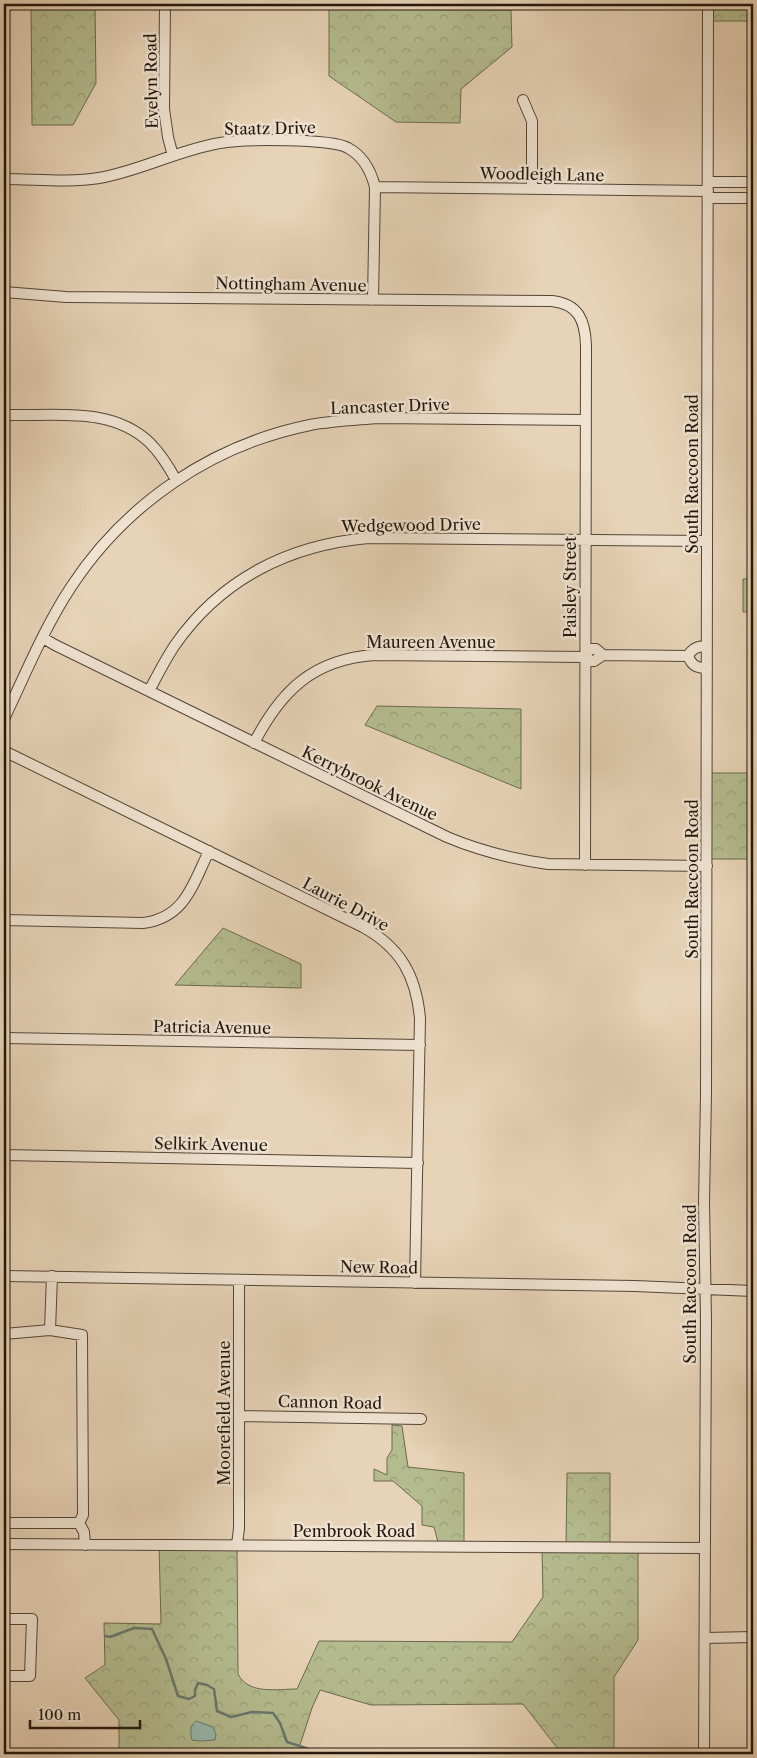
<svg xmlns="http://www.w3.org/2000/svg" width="757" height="1758" font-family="'Libre Caslon Text',serif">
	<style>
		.grass { fill: url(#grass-dots); stroke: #6b6a4e }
		.forest { fill: url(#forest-crowns); stroke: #6b6a4e }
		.water { fill: #97b8af; stroke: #68786e }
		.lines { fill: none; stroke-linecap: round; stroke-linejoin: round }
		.stream { stroke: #68786e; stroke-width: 2.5 }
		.minor-casing { stroke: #534638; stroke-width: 12 }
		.minor { stroke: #efe2d0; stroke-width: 10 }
		.labels { text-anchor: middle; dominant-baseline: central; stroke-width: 5; stroke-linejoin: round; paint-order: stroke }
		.street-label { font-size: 16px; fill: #22170d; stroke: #efe2d0 }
	</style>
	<defs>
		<pattern id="grass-dots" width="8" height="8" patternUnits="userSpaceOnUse" patternTransform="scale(1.25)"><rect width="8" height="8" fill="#b4bc8f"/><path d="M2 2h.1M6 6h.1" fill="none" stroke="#9aa17a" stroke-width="1.8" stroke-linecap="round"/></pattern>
		<pattern id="forest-crowns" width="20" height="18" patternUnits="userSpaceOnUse" patternTransform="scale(1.25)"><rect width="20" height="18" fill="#b4bc8f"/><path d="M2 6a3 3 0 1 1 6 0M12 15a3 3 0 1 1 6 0" fill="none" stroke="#9aa17a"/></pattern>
	</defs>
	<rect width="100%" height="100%" fill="#e7d3b7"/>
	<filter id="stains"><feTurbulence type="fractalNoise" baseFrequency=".004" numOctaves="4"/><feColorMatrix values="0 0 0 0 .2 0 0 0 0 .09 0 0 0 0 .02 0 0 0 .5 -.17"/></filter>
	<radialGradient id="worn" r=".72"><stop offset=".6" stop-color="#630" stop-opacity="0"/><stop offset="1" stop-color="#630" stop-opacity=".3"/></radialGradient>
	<path class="grass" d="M743 579H753V612H743Z"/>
	<path class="forest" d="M31 4H95L96 83 73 125H32Z
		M708 4H753V21H708Z
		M329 9 511 10 512 47 461 89 460 123 396 122 329 76Z
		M377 706 521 709V789L365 725Z
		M707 773H753V859H707Z
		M223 928 301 964V988L175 985Z
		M392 1425 402 1426 408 1467 464 1473V1543L438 1542 434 1527 422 1525V1506L393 1481H374V1469L387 1475V1458L392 1450Z
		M567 1473H610V1547H638V1640L614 1677V1754H562L523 1704 371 1705 320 1690 312 1708 297 1754H119V1720L85 1678 105 1665 104 1623 161 1624 159 1545H237L238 1674C249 1695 276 1689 297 1689L319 1641 512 1642 543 1597 542 1547H566Z"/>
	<path class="water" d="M196 1721 213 1727 216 1735 215 1740 201 1741 192 1740C190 1732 190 1726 196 1721Z"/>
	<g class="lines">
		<path class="stream" d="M106 1636 110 1637 134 1628 152 1629 166 1659 178 1696 189 1699 195 1696V1690L198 1683 207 1685 214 1689 217 1711 231 1717 252 1712 273 1713 280 1723 287 1742 309 1749 317 1754"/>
		<g class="minor-casing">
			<path id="minor" d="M165 4 164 109 168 137 173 156
				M523 100 532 121V189
				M4 179C35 179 68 183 99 178 140 171 178 150 220 143 241 139 331 138 348 148 363 156 371 171 375 187L373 300
				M708 182H753
				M375 187 708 191
				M708 198H753
				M4 292 66 297 552 301C579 304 585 321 586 345L585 865
				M4 417 11 415C58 416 113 407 150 443 160 453 169 467 176 480
				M43 638 55 645 447 837C480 851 513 859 548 864L707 866
				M688 656C692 666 697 668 707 668
				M585 657 588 660 594 661 603 655 688 656C692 648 698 646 707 646
				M585 657 590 649H596L603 655
				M149 691C157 676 165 660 175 645 221 579 289 545 368 538L707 541
				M4 719C25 675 44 628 71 587 126 503 212 445 310 425 332 421 355 420 378 418L586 420
				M254 743C281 691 313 659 375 655L585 657
				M4 751 363 927C401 948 416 976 420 1018L415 1283
				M4 920 143 923C185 918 193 884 209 851
				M4 1038 420 1045
				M4 1155 418 1163
				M4 1276 635 1286 753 1291
				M50 1330 52 1276
				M4 1334 50 1330 82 1335 83 1515 79 1523H4
				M239 1416 421 1419
				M79 1523 84 1532 85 1545
				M4 1544 705 1548
				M237 1545 239 1528V1280
				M4 1619H32L30 1676H4
				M705 1638 753 1637
				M704 1754 706 1320 704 1202 706 1095 708 4"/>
		</g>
		<use href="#minor" class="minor"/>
	</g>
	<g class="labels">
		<g class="street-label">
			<text transform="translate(151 81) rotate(-91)">Evelyn Road</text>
			<text transform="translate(270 128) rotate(-1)">Staatz Drive</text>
			<text transform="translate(542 174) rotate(1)">Woodleigh Lane</text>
			<text transform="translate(291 284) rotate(1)">Nottingham Avenue</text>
			<text transform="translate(390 406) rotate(-2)">Lancaster Drive</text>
			<text transform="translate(692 474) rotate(-90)">South Raccoon Road</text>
			<text transform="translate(411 525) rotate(-1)">Wedgewood Drive</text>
			<text transform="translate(570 587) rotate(-90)">Paisley Street</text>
			<text x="431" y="642">Maureen Avenue</text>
			<text transform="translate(370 783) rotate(26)">Kerrybrook Avenue</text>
			<text transform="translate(692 879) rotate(-90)">South Raccoon Road</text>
			<text transform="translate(346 904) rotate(28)">Laurie Drive</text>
			<text transform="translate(212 1027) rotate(1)">Patricia Avenue</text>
			<text transform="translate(211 1144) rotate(1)">Selkirk Avenue</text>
			<text transform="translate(379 1267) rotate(1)">New Road</text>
			<text transform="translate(690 1284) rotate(-90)">South Raccoon Road</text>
			<text transform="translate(330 1402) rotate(1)">Cannon Road</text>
			<text transform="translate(224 1413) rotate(-90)">Moorefield Avenue</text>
			<text x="354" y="1531">Pembrook Road</text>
		</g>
	</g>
	<rect width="757" height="1758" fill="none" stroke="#e7d3b7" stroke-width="20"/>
	<rect x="5" y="5" width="747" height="1748" fill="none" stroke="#22170d" stroke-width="2.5"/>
	<rect x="10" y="10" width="737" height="1738" fill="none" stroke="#22170d"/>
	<path d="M30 1720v8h110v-8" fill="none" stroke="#22170d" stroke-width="2.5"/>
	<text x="38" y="1720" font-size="15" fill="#22170d" stroke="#efe2d0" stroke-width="4" paint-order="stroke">100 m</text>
	<rect width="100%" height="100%" filter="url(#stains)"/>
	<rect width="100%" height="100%" fill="url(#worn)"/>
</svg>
